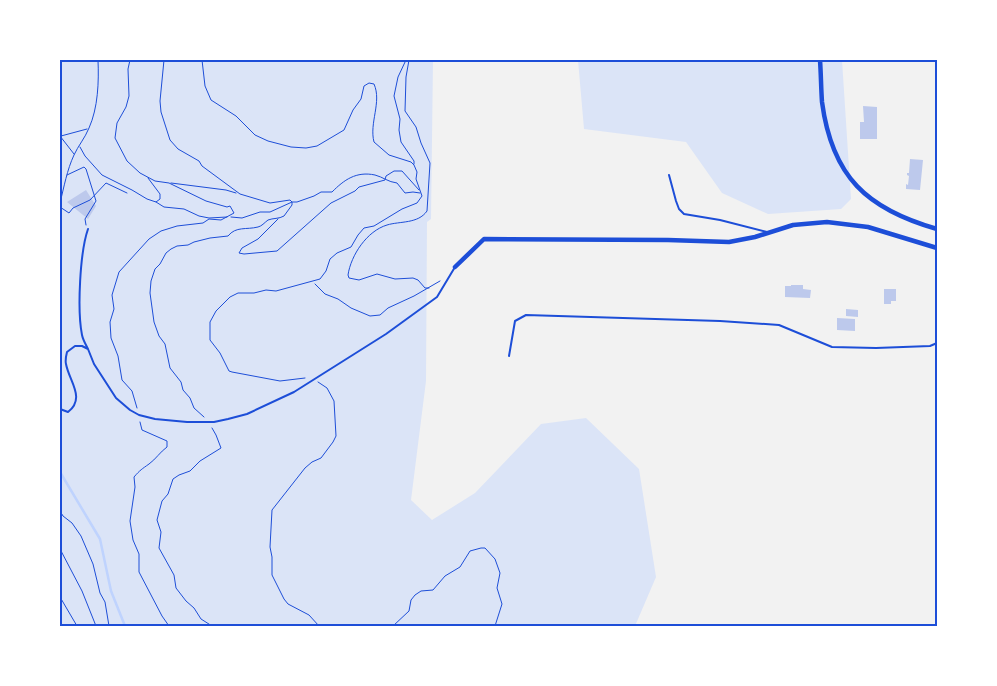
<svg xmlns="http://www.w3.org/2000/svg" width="997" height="686" font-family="Figtree,sans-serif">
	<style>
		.green { fill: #dbe4f7 }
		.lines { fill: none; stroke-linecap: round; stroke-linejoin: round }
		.stream { stroke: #bfd3fe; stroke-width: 2.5 }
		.building { fill: #bdc9ec }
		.path { stroke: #1d4ed8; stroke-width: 1 }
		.service { stroke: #1d4ed8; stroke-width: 2 }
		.minor { stroke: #1d4ed8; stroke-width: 4.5 }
		.neatline { fill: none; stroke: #1d4ed8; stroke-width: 2 }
	</style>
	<rect width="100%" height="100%" fill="#f2f2f2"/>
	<path class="green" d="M60 60H433L431 219 427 222 426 381 411 500 432 520 475 493 541 424 586 418 639 469 656 577 635 626H60Z
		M578 60H842L851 199 841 209 768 214 722 193 686 142 584 129Z"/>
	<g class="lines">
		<path class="stream" d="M60 472 100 539 111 591 125 626"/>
	</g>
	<path class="building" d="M863 106 877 107V139H860V122H864Z
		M910 159 923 160 920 190 906 189V184L908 185 909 176 907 175V173H909Z
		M86 190 96 206 88 219 67 202Z
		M791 285H803V289L811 290 810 298 785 297V286H791Z
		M884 289H896V301H891V304H884Z
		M846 309 858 310V317L846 316Z
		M837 318 855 319V331L837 330Z"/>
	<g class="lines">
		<path class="path" d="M130 60 128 69 129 96 126 107 117 123 115 138 127 161 140 173 155 181 169 183 206 201 227 207 230 206 234 213 221 220 209 219 203 223 177 226 161 231 149 239 119 272 112 295 114 309 110 322 111 338 118 356 122 380 132 391 137 408
			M164 60 160 101 161 112 170 140 178 149 199 161 202 166 240 194 270 203 290 200 292 202V205L284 216C279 219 273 218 268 220 264 223 262 226 258 227 246 230 236 226 228 236L210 238 194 242 188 245 177 246 171 249 166 253 160 264 155 269 151 281 150 293 154 322 159 336 165 344 170 368 181 382 183 390 190 398 194 408 204 417
			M202 60 205 86 211 100 236 116 255 135 268 141 291 147 306 148 317 146 344 130 353 110 361 99 364 86 369 83 374 84C382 102 369 123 374 142L389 155 411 162 414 165 417 172 416 179 422 196 417 203 402 209 374 226 364 228 358 235 351 247 337 253 330 259 326 271 320 279 276 291 266 290 254 293H238L230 297 216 311 210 322V340L220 353 229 371 232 372 280 381 305 378
			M406 60 398 77 394 96 400 119 399 130 401 142 414 161V164
			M409 60 406 77 405 111 416 127 421 143 430 163 427 211C418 224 400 221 387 225 367 231 351 255 348 275L349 278 359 280 377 274 395 279 413 278 418 280 425 288H429
			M60 136 74 154
			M61 136 87 129
			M80 147 85 156 102 175 132 190 147 199 156 202 160 199V194L148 178
			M67 175 84 167 86 169 96 201 85 219 86 225
			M171 183 226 190 236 193
			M156 202 164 207 184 209 199 216 209 218 227 217
			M60 203C64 187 67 170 74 155 78 146 85 138 89 128 98 108 99 82 98 60
			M60 207 69 213 73 208 90 200 106 183 127 193
			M231 217 242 218 260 212H270L292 202H297L314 196 321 192H332C344 180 356 171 375 175 383 177 388 182 397 183L405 193 413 192 420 193
			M278 219 258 239 242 248 239 253 244 254 277 251 331 203 355 191 359 187 385 180 386 176 394 171H402L419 190
			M315 284 325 294 338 299 351 308 370 316 380 315 388 308 414 296 440 281
			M318 382 327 388 334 401 336 436 333 442 321 458 312 462 305 468 272 510 270 547 272 557V575L284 599 288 604 309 615 319 626
			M140 422 142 430 167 441V447C160 452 156 459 149 464 142 469 140 470 134 477L135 487 130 521 133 540 139 554V572L162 616 169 626
			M212 428 216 435 221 448 200 461 190 471 179 475 173 479 168 494 162 501 157 520 161 532 159 548 174 575 176 588 186 601 194 608 201 619 212 626
			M60 511 63 516 72 523 81 536 93 564 100 593 105 602 109 626
			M60 549 82 591 96 626
			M60 597 77 626
			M393 626 409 611 411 600 415 595 421 591 433 590 445 576 460 567 470 551 481 548H485L495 559 500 573 497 588 502 604 495 626
			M633 626H635"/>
		<path class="service" d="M669 175 676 201 679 209 684 214 720 220 767 232
			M88 349C86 345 83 340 82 335 77 310 80 252 88 229
			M509 356 515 321 526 315 720 321 779 325 832 347 876 348 930 346 937 343
			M60 409 68 412C86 398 69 381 66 364 65 360 66 356 67 352L75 346H82L88 349 94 364 116 398 130 410 139 415 155 419 187 422H214L228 419 247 414 294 392 386 334 437 297 455 267"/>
		<path class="minor" d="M820 60C821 74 821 88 822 102 832 177 867 209 937 229
			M455 267 484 239 668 240 729 242 755 237 793 225 827 222 868 227 937 248"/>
	</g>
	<rect width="997" height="686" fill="none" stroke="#ffffff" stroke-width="122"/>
	<rect x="61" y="61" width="875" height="564" class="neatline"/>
</svg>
